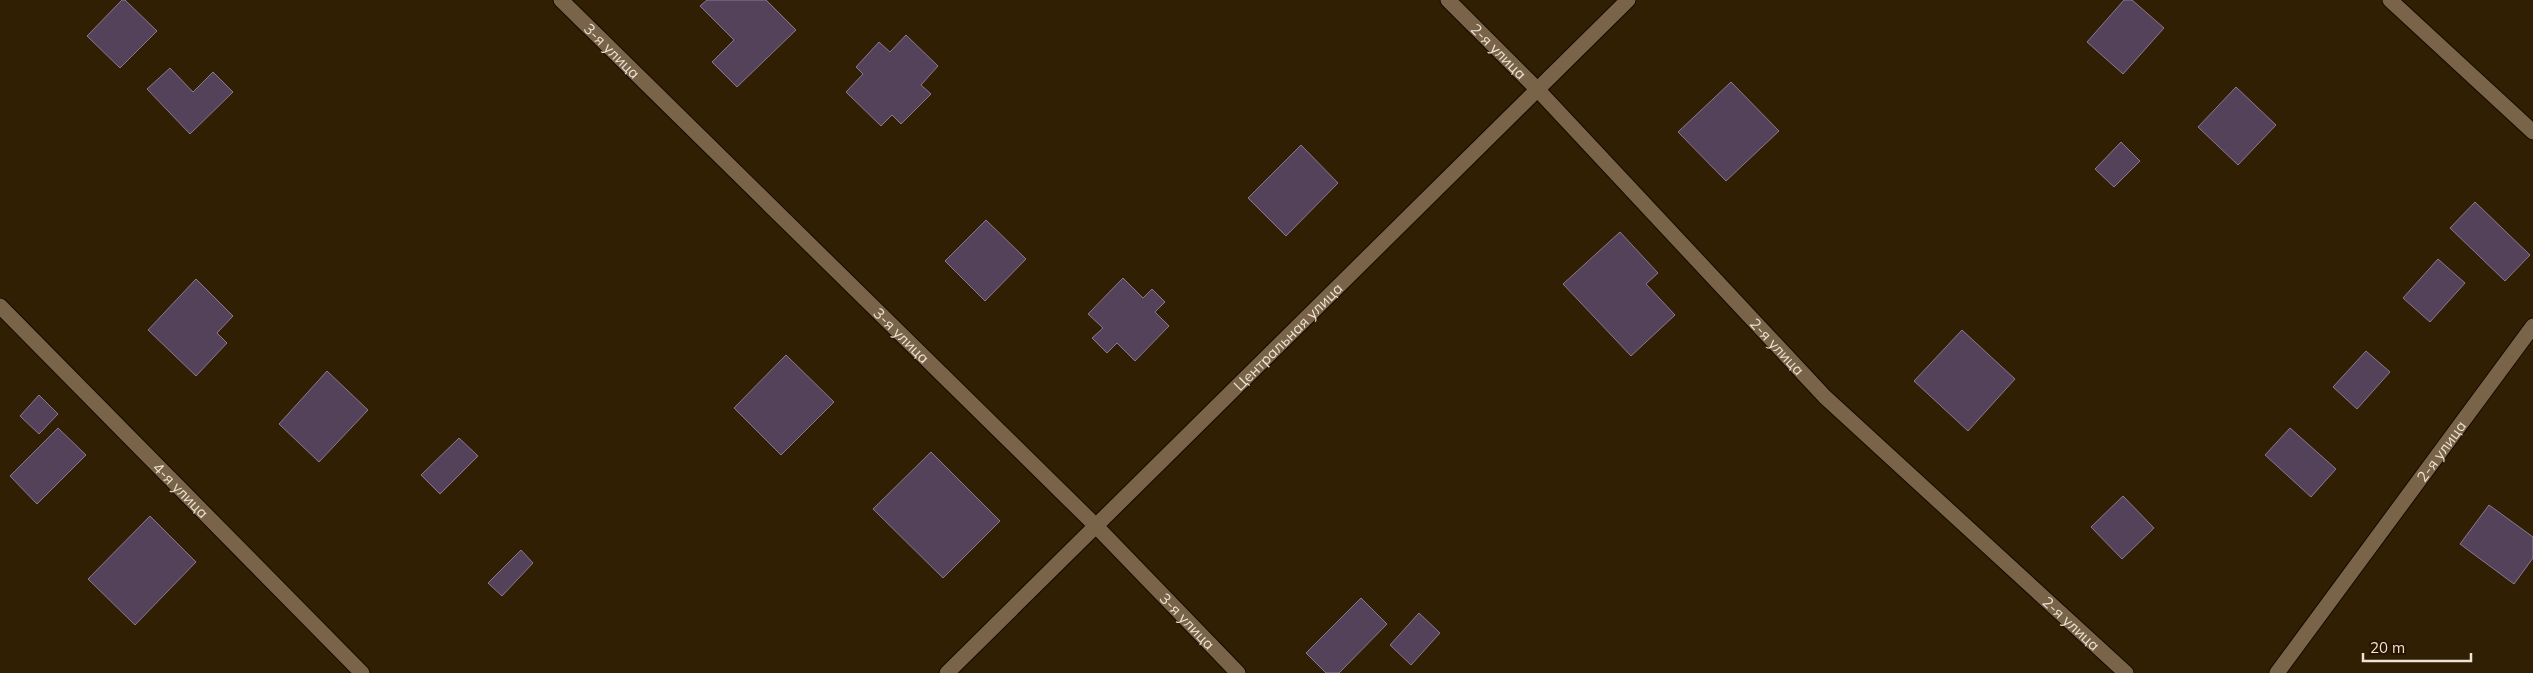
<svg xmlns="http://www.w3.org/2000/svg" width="2533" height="673" font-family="Mulish,sans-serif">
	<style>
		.building { fill: #534259; stroke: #8c7794 }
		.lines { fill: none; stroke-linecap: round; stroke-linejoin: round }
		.minor-casing { stroke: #160900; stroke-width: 17 }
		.minor { stroke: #7a6449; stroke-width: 15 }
		.labels { text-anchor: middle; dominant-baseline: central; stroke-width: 5; stroke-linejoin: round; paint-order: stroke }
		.street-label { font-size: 15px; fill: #efe3d3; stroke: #271500 }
	</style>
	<rect width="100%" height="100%" fill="#311f04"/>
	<path class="building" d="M122 0H125L157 31 120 68 87 36Z
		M707 0H766L796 30 737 87 712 62 734 40 700 6Z
		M2124 0H2132L2164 28 2123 74 2087 42Z
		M906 35 938 66 921 85 931 94 901 124 892 115 881 126 846 92 863 74 856 67 879 42 890 52Z
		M170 68 193 92 213 72 233 92 190 134 147 89Z
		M1731 82 1779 131 1726 181 1678 132Z
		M2236 87 2276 125 2238 165 2198 127Z
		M2121 142 2140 161 2114 187 2095 169Z
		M1301 145 1338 183 1286 236 1248 198Z
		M2475 202 2530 255 2505 281 2450 228Z
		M986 220 1026 259 985 301 945 261Z
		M1620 232 1658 273 1646 284 1675 315 1631 356 1563 284Z
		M2438 259 2465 283 2430 322 2403 298Z
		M1123 278 1143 298 1152 289 1165 302 1155 312 1169 326 1135 361 1117 343 1107 353 1092 338 1103 328 1088 314Z
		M196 279 233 316 217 333 227 343 196 376 148 330Z
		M1962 330 2015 379 1968 431 1914 381Z
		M2366 351 2390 372 2357 409 2333 387Z
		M786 355 834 402 781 455 734 408Z
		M327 371 368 410 319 462 279 424Z
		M39 395 58 414 39 434 20 416Z
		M58 428 86 455 37 504 10 476Z
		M2290 428 2336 469 2311 497 2265 455Z
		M459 438 478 456 440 494 421 475Z
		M931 452 1000 521 943 578 873 509Z
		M2123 496 2154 528 2122 559 2091 527Z
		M2489 505 2533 537V558L2514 584 2460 544Z
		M150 516 196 562 135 625 88 579Z
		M521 550 533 563 502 596 488 583Z
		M1361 598 1387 624 1339 673H1326L1306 653Z
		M1419 613 1440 633 1411 665 1390 645Z"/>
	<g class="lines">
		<g class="minor-casing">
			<g id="minor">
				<path id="s1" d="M561 0 1095 525 1238 673"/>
				<path id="s2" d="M1448 0 1538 90 1825 397 2126 673"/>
				<path d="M2390 0 2533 132"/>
				<path id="s3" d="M0 306 362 673"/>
				<path id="s4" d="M947 673 1628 0"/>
				<path id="s5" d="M2277 673 2533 326"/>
			</g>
		</g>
		<use href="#minor" class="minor"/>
	</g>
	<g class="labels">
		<g class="street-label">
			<text stroke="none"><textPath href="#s1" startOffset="72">3-я улица</textPath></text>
			<text stroke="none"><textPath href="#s2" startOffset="72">2-я улица</textPath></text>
			<text stroke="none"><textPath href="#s1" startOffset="478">3-я улица</textPath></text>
			<text stroke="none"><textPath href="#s4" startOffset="479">Центральная улица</textPath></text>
			<text stroke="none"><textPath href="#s2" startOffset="478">2-я улица</textPath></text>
			<text stroke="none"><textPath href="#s5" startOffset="276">2-я улица</textPath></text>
			<text stroke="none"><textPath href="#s3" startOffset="258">4-я улица</textPath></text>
			<text stroke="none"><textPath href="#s1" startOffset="882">3-я улица</textPath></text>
			<text stroke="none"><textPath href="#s2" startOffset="882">2-я улица</textPath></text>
		</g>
	</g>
	<path d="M2363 653v8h108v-8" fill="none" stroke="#efe3d3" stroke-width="2.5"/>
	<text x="2370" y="653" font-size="15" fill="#efe3d3" stroke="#271500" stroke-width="4" paint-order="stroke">20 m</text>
</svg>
